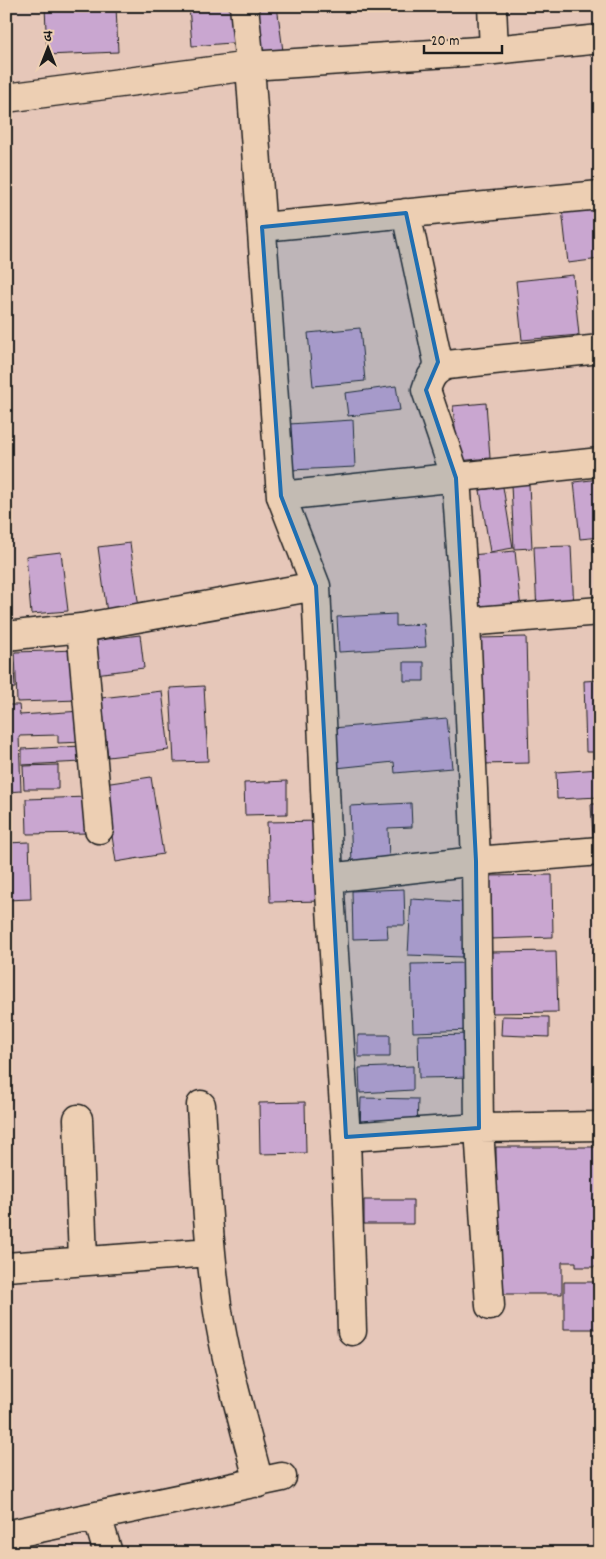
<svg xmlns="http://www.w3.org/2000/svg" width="606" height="1559" font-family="Dekko,'Playpen Sans Deva',sans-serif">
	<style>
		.building { fill: #c9a6d0; stroke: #1c1c1c }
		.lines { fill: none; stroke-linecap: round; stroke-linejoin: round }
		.minor-casing { stroke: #1c1c1c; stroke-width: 31 }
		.minor { stroke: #edcfb3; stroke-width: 28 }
		.marked { fill: #1f6fb2; fill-opacity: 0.2; stroke: #1f6fb2; stroke-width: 4; stroke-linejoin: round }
	</style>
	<rect width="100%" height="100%" fill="#e6c7b9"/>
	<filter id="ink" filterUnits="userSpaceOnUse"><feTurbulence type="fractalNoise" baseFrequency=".02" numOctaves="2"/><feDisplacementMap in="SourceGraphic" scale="10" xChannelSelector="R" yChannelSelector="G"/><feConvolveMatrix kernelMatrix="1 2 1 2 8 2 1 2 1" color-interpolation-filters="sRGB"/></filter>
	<g filter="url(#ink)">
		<path class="building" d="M45 6H116L118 52 47 55Z
			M189 6H241L244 42 192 46Z
			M248 6H277L283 51 253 54Z
			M599 205 600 259 568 263 562 209Z
			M573 275 579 335 522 340 516 281Z
			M360 328 365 381 313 386 308 333Z
			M396 386 400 410 348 416 345 393Z
			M486 403 490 458 458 461 453 406Z
			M353 420 355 467 291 470 289 424Z
			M600 479V537L580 539 574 482Z
			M511 484H529L532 548 514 549Z
			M503 487 513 548 490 552 480 490Z
			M130 543 139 608 107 613 98 547Z
			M571 546 574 611 537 613 534 547Z
			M515 551 521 610 477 614 471 555Z
			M61 552 68 611 31 614 26 556Z
			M396 614V626L424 624 426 647 339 652 337 617Z
			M140 635 144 668 95 674 92 641Z
			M526 637 529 763 482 764 479 638Z
			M6 649H13L15 688 6 689Z
			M77 650 79 700 17 702 15 652Z
			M404 662H424V681H404Z
			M600 680V752H586L584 681Z
			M204 686 208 761 174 762 170 688Z
			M162 691 169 750 108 757 101 698Z
			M6 705H19L20 715 82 711 84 742 58 743V735L19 736 21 791 6 792Z
			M447 718 452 768 395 773 394 762 336 768 333 728Z
			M82 746V762L22 765V749Z
			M58 765V789H24L23 766Z
			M600 769V797L557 799 556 772Z
			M151 777 163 854 116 862 104 784Z
			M287 781V814L245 815 244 783Z
			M89 797 90 833 27 834 26 799Z
			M411 803 412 827 388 828 389 864 352 865 350 806Z
			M591 804H600V835L593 836Z
			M321 821 324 901 270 902 267 822Z
			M29 842 31 899 6 900V843Z
			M552 875 553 937 490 939 488 876Z
			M404 889 405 925H387L388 938 353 939 352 891Z
			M411 899 464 902 462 957 408 955Z
			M556 951 558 1012 492 1013 490 952Z
			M471 963 473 1030 413 1032 411 964Z
			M502 1016 549 1017V1037L501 1035Z
			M475 1034 476 1077 419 1078 418 1035Z
			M358 1035H390V1057H358Z
			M413 1066V1090L360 1093 359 1068Z
			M361 1098 418 1099 417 1131 360 1130Z
			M305 1102 306 1153 260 1154 259 1103Z
			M496 1147H600V1267H576V1262H562V1294H496Z
			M364 1200H413V1224H364Z
			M564 1282H600V1329H564Z"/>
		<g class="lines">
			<g class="minor-casing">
				<path id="minor" d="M244 6 250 66 281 496 316 586 329 878 346 1137 352 1331
					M492 6 494 50
					M6 98 250 66 494 50 600 39
					M406 213 438 362 437 369
					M262 227 600 195
					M281 496 600 462
					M466 622 600 611
					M81 628 99 829
					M6 636 81 628 316 586
					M329 878 476 861 600 851
					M201 1105C205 1171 208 1239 217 1305 226 1365 244 1424 259 1483
					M78 1119 83 1261
					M346 1137 479 1128 600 1126
					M6 1267 211 1252
					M490 1306 479 1128 476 861 466 622 456 478 426 390C430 377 434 370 447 365L600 349
					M97 1516 108 1553
					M6 1535 282 1477"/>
			</g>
			<use href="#minor" class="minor"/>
		</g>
	</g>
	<path class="marked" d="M406 213 438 362 426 390 456 478 476 861 479 1128 346 1137 316 586 281 496 262 227Z"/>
	<rect width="606" height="1559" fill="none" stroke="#edcfb3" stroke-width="25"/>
	<rect x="12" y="12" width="581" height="1534" fill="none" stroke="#1c1c1c" stroke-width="2" filter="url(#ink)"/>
	<g transform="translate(48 48)" stroke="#edcfb3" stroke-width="4" paint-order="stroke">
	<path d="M0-4L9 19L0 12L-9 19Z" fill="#1c1c1c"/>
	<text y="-8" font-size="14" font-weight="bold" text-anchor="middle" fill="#1c1c1c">उ</text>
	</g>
	<path d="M424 45v8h78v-8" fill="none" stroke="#1c1c1c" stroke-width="2.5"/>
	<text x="431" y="45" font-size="15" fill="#1c1c1c" stroke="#edcfb3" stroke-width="4" paint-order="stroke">20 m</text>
</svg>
